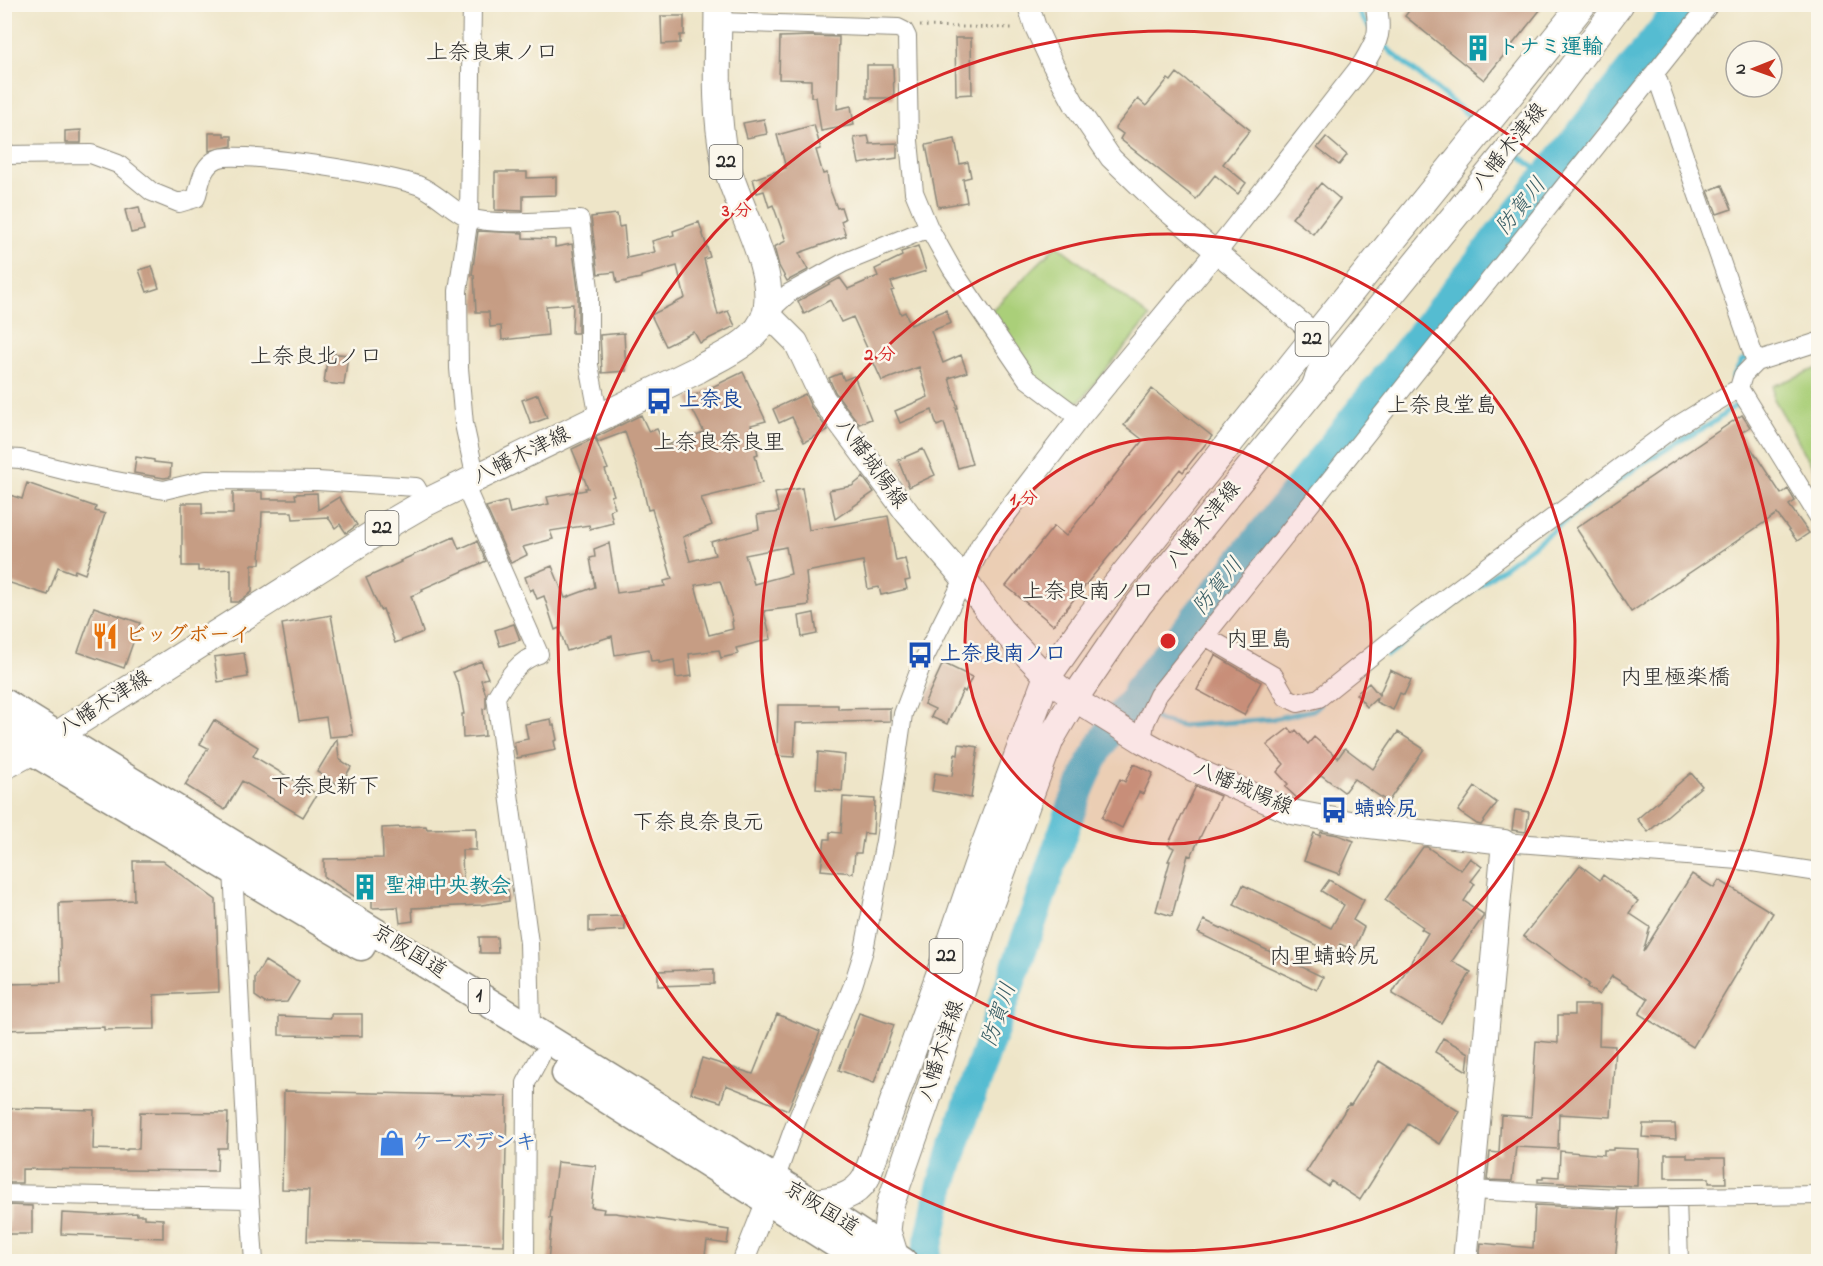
<svg xmlns="http://www.w3.org/2000/svg" width="1823" height="1266" font-family="'Indie Flower','Klee One',sans-serif">
	<style>
		.green { fill: #aacf79; stroke: #6a7d52; stroke-width: 1.5 }
		.lines { fill: none; stroke-linecap: round; stroke-linejoin: round }
		.stream { stroke: #54bcd1; stroke-width: 5 }
		.river { stroke: #54bcd1; stroke-width: 30 }
		.building { fill: #c69d84; fill-rule: evenodd }
		.minor-casing { stroke: #8c887a; stroke-width: 20 }
		.tertiary-casing { stroke: #8c887a; stroke-width: 23 }
		.secondary-casing { stroke: #8c887a; stroke-width: 26 }
		.primary-casing { stroke: #8c887a; stroke-width: 29 }
		.trunk-casing { stroke: #8c887a; stroke-width: 31 }
		.path { stroke: #8c887a; stroke-width: 3; stroke-dasharray: 1.5 4.5; stroke-linecap: butt }
		.minor { stroke: #fff; stroke-width: 18 }
		.tertiary { stroke: #fff; stroke-width: 21 }
		.secondary { stroke: #fff; stroke-width: 24 }
		.primary { stroke: #fff; stroke-width: 27 }
		.trunk { stroke: #fff; stroke-width: 28 }
		.ring { fill: none; stroke: #d62828; stroke-width: 3 }
		.labels { text-anchor: middle; dominant-baseline: central; stroke-width: 5; stroke-linejoin: round; paint-order: stroke }
		.shield { fill: #fbf7ec; stroke: #696865; stroke-width: 1.5 }
		.shield-label { font-size: 20px; font-weight: bold; fill: #2b2b2b }
		.culture-label { font-size: 21px; font-weight: bold; fill: #0d838f; stroke: #fbf7ec; text-anchor: start }
		.street-label { font-size: 21px; fill: #2b2b2b; stroke: #fbf7ec }
		.transit-label { font-size: 21px; font-weight: bold; fill: #164399; stroke: #fbf7ec; text-anchor: start }
		.food-label { font-size: 21px; font-weight: bold; fill: #c56008; stroke: #fbf7ec; text-anchor: start }
		.shop-label { font-size: 21px; font-weight: bold; fill: #366cbe; stroke: #fbf7ec; text-anchor: start }
		.neighbourhood-label { font-size: 22px; fill: #2b2b2b; stroke: #fbf7ec }
		.water-label { font-size: 22px; font-style: italic; fill: #395e65; stroke: #fbf7ec }
		.centre { fill: #d62828; stroke: #fbf7ec; stroke-width: 3 }
		.ring-label { font-size: 18px; text-anchor: middle; font-weight: bold; fill: #d62828; stroke: #fbf7ec; stroke-width: 5; stroke-linejoin: round; paint-order: stroke }
	</style>
	<rect width="100%" height="100%" fill="#fbf7ec"/>
	<filter id="ink" filterUnits="userSpaceOnUse"><feTurbulence type="fractalNoise" baseFrequency=".0167" numOctaves="2"/><feDisplacementMap in="SourceGraphic" scale="12" xChannelSelector="R" yChannelSelector="G"/><feConvolveMatrix kernelMatrix="1 2 1 2 8 2 1 2 1" color-interpolation-filters="sRGB"/></filter>
	<filter id="wash" filterUnits="userSpaceOnUse"><feTurbulence type="fractalNoise" baseFrequency=".008" numOctaves="4" result="noise"/><feDisplacementMap in="SourceGraphic" scale="24" xChannelSelector="R" yChannelSelector="G"/><feGaussianBlur stdDeviation="1.35" result="paint"/><feColorMatrix in="noise" values="0 0 0 0 0 0 0 0 0 0 0 0 0 0 0 0 0 1.4 0 .05"/><feComposite in="paint" operator="in"/></filter>
	<g filter="url(#wash)">
		<rect width="100%" height="100%" fill="#eee5c8"/>
		<path class="green" d="M1057 245 1150 317 1080 401H1067L1029 375 989 313Z
			M1818 368V476L1773 397V386Z"/>
		<g class="lines">
			<path class="stream" d="M1355 4 1362 18 1372 30
				M1382 42 1391 52 1478 123
				M1516 153 1546 177
				M1735 384 1733 377 1742 361 1752 357
				M1387 655 1641 464 1714 422 1740 402 1739 399
				M1130 702 1160 721 1182 726 1273 719 1313 710 1320 705"/>
			<path class="river" d="M923 1262C933 1234 935 1205 944 1178 974 1081 1010 986 1043 890 1065 826 1088 746 1137 696V691L1683 4"/>
		</g>
		<g id="blocks">
			<path class="building" d="M1414 4H1545L1484 80 1405 16Z
				M661 16H684V35H680V43L662 44Z
				M812 36 839 37 837 109 851 106 854 125 821 131 816 97H811V80L779 79 780 37Z
				M955 38H971L972 94 956 95Z
				M867 65H893L894 98H867Z
				M1177 73 1250 130 1223 164 1246 183 1238 194 1215 175 1196 199 1120 139 1123 134 1115 128 1138 99 1146 106 1168 79 1171 81Z
				M764 119 767 134 747 138 743 123Z
				M814 125 821 149 816 150 823 174 827 173 829 187 837 208 841 207 845 219 841 221 846 236 799 253 808 270 787 281 779 266 774 247 786 241 773 205 769 207 764 191 757 193 753 179 786 168 777 135Z
				M81 130V143H65V131Z
				M209 133H224V136H232V146L209 151Z
				M868 136 870 144 897 143V158L859 164 854 138Z
				M1326 137 1347 155 1339 165 1317 148Z
				M955 139 960 164 968 162 971 177 963 179 967 202 938 207 926 145Z
				M495 172H527V178L556 177V195L523 196V211L495 210Z
				M1321 183 1340 199 1313 234 1292 218Z
				M1722 185 1732 209 1717 214 1708 191Z
				M139 207 144 230 131 233 125 210Z
				M617 214 619 227 624 226 627 258 655 252 652 241 674 235 673 231 699 222 710 257 704 259 718 315 728 311 735 326 700 343 694 332 666 346 651 315 685 298 677 266 641 276V278L617 283 615 272 598 274 591 217Z
				M478 231 523 233V238L555 239V247L572 244 578 289V333H572L573 304 546 306 548 335 502 340 501 326 490 327 489 312H476L474 275H472Z
				M918 246 926 271 891 282 894 290 891 291 901 314 905 312 911 325 946 310 951 323 931 331 943 363 961 355 967 372 949 378 958 408H956L972 464 958 468 944 423 937 426 932 410 900 423 895 411 928 397 919 367 882 381 853 317 841 322 830 300 804 314 798 301 840 278 848 289 878 276 875 269 902 256 901 252Z
				M152 266 159 288 147 292 139 270Z
				M624 333 626 371 602 373 600 335Z
				M328 353 348 355 344 385 324 383Z
				M743 372 766 421 751 425 758 454 755 455 762 483 701 498 712 525 683 537 690 561 715 555 711 542 759 529 757 515 779 512 775 493 802 488 809 530 888 516 896 561 905 559 910 580 905 581 907 589 881 595 879 587 868 589 863 561 806 572 809 605 764 611 771 639 736 648 738 654 721 658 719 650 689 654 692 676 676 678 674 660 659 663V660L651 661 649 649 615 655 612 636 567 651 559 628 555 630 544 596 537 599 533 589 530 591 525 577 552 566 565 598 595 587 590 558 595 557 594 549 609 543 617 593 665 586 664 581 672 579 652 509 648 510 641 479 625 432 598 442 596 437 641 415 649 432 657 429 665 446 704 432 687 399ZM786 547 791 574 754 584 745 555ZM720 581 733 621 732 622 733 629 709 635 695 585Z
				M841 373 844 380 854 376 871 419 859 424 835 392 829 378Z
				M1152 389 1212 436 1183 472 1180 469 1053 625 1006 586 1054 526 1066 536 1143 440 1124 425Z
				M538 394 547 418 531 424 522 400Z
				M805 394 811 407 828 430 804 442 792 417 779 423 773 409Z
				M1742 415 1750 427 1741 433 1781 494 1788 489 1795 501 1789 505 1809 533 1797 541 1777 514 1631 612 1576 528Z
				M595 438 608 469 605 470 614 495 611 496 615 508 610 510 613 523 590 529 589 525 550 531 553 539 523 547 527 555 511 563 486 507 507 501 510 513 549 504 547 497 586 490 585 488H588L572 449Z
				M923 449 935 475 909 487 898 460Z
				M136 457 154 460V462L171 464 170 477 164 478 134 473Z
				M863 477 874 492 835 519 829 490 852 486Z
				M27 483 96 507 95 511 105 514 85 574 75 570 74 573 58 567 48 595 4 581V493L22 499Z
				M233 492H262V499H296L295 494 317 493 318 510 339 497 357 525 346 533 340 524 335 528 328 517 293 519 292 512H262L260 564H252V592L238 602H231V569L198 571V566H182V503H202V514H233Z
				M454 537 459 549 477 541 486 561 422 589 423 591 411 596 423 632 395 643 383 609 380 610 366 578 401 562 400 561Z
				M94 607 140 623 124 668 78 652Z
				M814 613 817 634 802 637 799 616Z
				M331 615 353 735 329 737 326 717 299 721 282 624Z
				M514 624 520 640 500 646 495 630Z
				M244 653 248 677 218 682 214 657Z
				M1215 655 1261 682 1244 715 1197 690Z
				M481 661 488 678 481 680 486 695V708L483 709 485 736 463 738 462 714H464L459 686 453 672Z
				M943 663 972 677 965 692 963 690 947 724 931 717 935 709 924 704Z
				M1390 670 1411 680 1404 695 1400 693 1393 710 1376 702 1377 698 1367 707 1356 694 1369 683 1379 695Z
				M778 705H838V709L890 708V721L796 723 794 757 777 756Z
				M551 719 552 725H554L557 740 554 741 556 750 517 758 514 742 528 739 525 724Z
				M214 720 258 747 253 756 317 794 303 817 242 781 225 810 185 785 208 748 200 744Z
				M1289 728 1293 733 1296 730 1308 744 1314 737 1338 758 1345 748 1373 769 1398 732 1424 749 1388 802 1354 779 1344 792 1321 775 1298 799 1285 787 1288 784 1277 772 1284 764 1267 745Z
				M337 739 339 759 351 767 340 786 317 772Z
				M959 744 978 747 971 798 932 791 935 773 952 776 955 754 958 755Z
				M818 752 845 755 842 791 816 789Z
				M1134 764 1153 773 1143 794 1139 792 1122 828 1102 818 1120 779 1125 782Z
				M1691 773 1702 786 1648 832 1637 819Z
				M1196 786 1220 796 1191 856 1188 855 1172 916 1156 911 1170 861H1168L1174 848 1168 845Z
				M1475 787 1497 803 1481 825 1477 824 1458 811Z
				M843 797 875 799 873 834 864 833 861 853H855L853 873 821 870 825 839H830V832L841 833Z
				M1515 810 1529 812 1526 832 1512 830Z
				M426 826 427 829 476 828V850H462L463 885 507 879 509 901 481 905 412 908 413 921 400 923 398 907 372 908V897L357 898 324 877V859L383 858 382 828Z
				M1321 832 1338 835 1354 841 1339 874 1304 861 1314 833 1320 836Z
				M1423 847H1427L1461 870 1470 858 1482 867 1471 881 1475 884 1464 901 1483 914V917L1452 961 1471 972 1441 1023 1392 994 1428 933 1421 929 1423 927 1385 900Z
				M133 861H163L216 900 219 992 154 995 155 1029 104 1030V1027L4 1030V984L61 983 59 903 134 900Z
				M1580 865 1600 880 1603 875 1638 901 1629 913 1650 927 1643 952 1692 874 1714 888 1719 880 1773 913 1693 1047 1639 1014 1648 999 1612 976 1599 995 1587 987 1589 984 1523 936Z
				M1329 880 1364 900 1353 920 1364 927 1354 950 1340 944 1335 954 1234 905 1243 885 1331 928 1344 905 1321 891Z
				M624 916 625 930 589 932V917Z
				M1204 920 1323 977 1317 990 1198 933Z
				M479 937H497L498 953H480Z
				M265 961 299 982 287 1002 265 1003 255 996V977Z
				M714 969V984L658 986V971Z
				M1574 1005H1600L1599 1045 1615 1046 1611 1117 1559 1114 1558 1149 1516 1147 1512 1181 1487 1180 1490 1152 1499 1153 1501 1115 1531 1117 1536 1041 1558 1043V1015H1574Z
				M859 1013 894 1025 874 1083 839 1070Z
				M331 1014H362V1036L279 1035V1016L331 1018Z
				M777 1014 820 1032 788 1110 726 1085 721 1102 691 1093 702 1058 753 1074Z
				M1443 1038 1469 1053 1467 1071 1435 1052Z
				M1379 1061 1460 1112 1440 1144 1408 1124 1360 1200 1331 1181 1328 1186 1306 1172 1349 1104 1351 1105Z
				M284 1091 507 1096 504 1245 307 1241 309 1190 282 1189Z
				M4 1108 94 1110 93 1149 127 1150V1149H139L140 1112 228 1113 227 1148H218L217 1171 22 1169V1183H9V1178H4Z
				M1643 1124H1675L1676 1139 1642 1137Z
				M1613 1148 1638 1149 1637 1186 1538 1182V1179H1543V1176L1559 1177 1560 1151 1604 1155V1150H1613Z
				M1665 1154H1687V1158H1725L1726 1183H1709V1178H1665Z
				M557 1162 596 1166 591 1207 604 1209 603 1213H615L729 1230 727 1244 707 1241 704 1262H548L552 1218H550Z
				M9 1205 32 1206V1234H8Z
				M1535 1205 1620 1209 1615 1262H1479L1481 1243 1533 1248Z
				M62 1213 101 1215 137 1213V1215H144V1218L163 1219V1238L61 1234Z"/>
		</g>
	</g>
	<g filter="url(#ink)">
		<use href="#blocks" fill-opacity="0" stroke="#8c887a" stroke-width="1.5"/>
		<g class="lines">
			<g class="minor-casing">
				<path id="minor" d="M472 4 469 217 458 291 459 368 464 424 476 479
					M718 22 898 28 904 31 907 37 909 141 914 192 929 228 952 269 1027 379 1079 418
					M1655 72 1756 362
					M4 155 91 154 118 164 152 192 179 203 196 198C201 183 201 167 217 159 236 149 396 176 420 186 437 193 455 213 470 218 496 226 552 220 580 220L589 288V365L599 418
					M767 313 789 293 843 263 929 228
					M1739 388 1818 516
					M4 458 20 459 79 474 164 490 206 480 317 481 416 487 425 503
					M464 484 539 654C519 659 506 680 496 697L529 943 531 1028
					M1205 636 1274 676 1286 697 1298 703 1319 698 1419 618 1670 430 1739 388 1743 375 1756 362 1818 342
					M1142 741 1145 723 1158 695 1710 4
					M1504 842 1739 860 1818 872
					M233 869 249 1186 254 1262
					M775 1180 793 1130 853 985 864 950 885 841 903 714 923 661 964 579
					M1471 1190 1619 1198 1818 1195
					M4 1194 249 1199
					M1677 1198 1679 1262
					M525 1262 526 1083 540 1057"/>
			</g>
			<g class="tertiary-casing">
				<path id="tertiary" d="M1028 4 1035 26 1053 65 1075 105 1111 158 1161 206 1316 335 1322 361 1313 384
					M964 579 981 546 1079 418 1216 252 1364 63C1379 37 1381 34 1376 4
					M743 1262 772 1189"/>
			</g>
			<g class="secondary-casing">
				<path id="secondary" d="M767 313 796 342 823 399 908 514 964 579 1001 629 1047 677 1074 699 1142 741 1193 769 1292 812 1361 825 1504 842 1465 1262"/>
			</g>
			<g class="primary-casing">
				<path id="primary" d="M4 766 32 751 394 521 425 503 697 370C721 356 759 342 766 313 778 269 733 200 724 156 714 107 718 54 718 4
					M813 1203C835 1200 854 1198 866 1178L947 954 981 855 1047 677 1086 622 1316 335 1583 4
					M895 1257 887 1231 890 1205 928 1096 987 912 1050 740 1074 699 1139 604 1528 126 1620 4"/>
			</g>
			<g class="trunk-casing">
				<path id="trunk" d="M4 703 813 1203 903 1262
					M4 734 361 946
					M566 1073 865 1262"/>
			</g>
			<path class="path" d="M920 26 1015 28"/>
			<use href="#minor" class="minor"/>
			<use href="#tertiary" class="tertiary"/>
			<use href="#secondary" class="secondary"/>
			<use href="#primary" class="primary"/>
			<use href="#trunk" class="trunk"/>
		</g>
	</g>
	<circle cx="1168" cy="641" r="203" fill="#d62828" fill-opacity=".12"/>
	<g class="ring">
		<circle cx="1168" cy="641" r="203"/>
		<circle cx="1168" cy="641" r="407"/>
		<circle cx="1168" cy="641" r="610"/>
	</g>
	<defs>
		<g id="building-bare" transform="scale(2.07)"><path d="M-4-6H4V6H1V3H-1V6H-4ZM-2.5-4.3h1.7v1.8h-1.7ZM.8-4.3h1.7v1.8H.8ZM-2.5-1h1.7V.8h-1.7ZM.8-1h1.7V.8H.8Z" fill="#0f9aa8" stroke="#fbf7ec" stroke-width="2.5" paint-order="stroke"/></g>
		<g id="bus-bare" transform="scale(2.07)"><path d="M-5-6H5V4H4V6H2V4H-2V6H-4V4H-5ZM-3.5-4V0h7V-4ZM-3.5 1.2v1.5H-2V1.2ZM2 1.2v1.5H3.5V1.2Z" fill="#1a4fb4" stroke="#fbf7ec" stroke-width="2.5" paint-order="stroke"/></g>
		<g id="restaurant-bare" transform="scale(2.07)"><path d="M-5-6h1v4h1v-4h1v4h1v-4h1v5L-1.5 .5V6h-2V.5L-5-1ZM5-6V6H3V1.5H1.5Q1.5-4 5-6Z" fill="#e8710a" stroke="#fbf7ec" stroke-width="2.5" paint-order="stroke"/></g>
		<g id="shop-bare" transform="scale(2.07)"><path d="M-5-2.5h2.3a2.7 3.5 0 0 1 5.4 0H5L5.5 6h-11ZM-1.5-2.5h3a1.5 2.3 0 0 0-3 0Z" fill="#3f7fe0" stroke="#fbf7ec" stroke-width="2.5" paint-order="stroke"/></g>
	</defs>
	<g fill-rule="evenodd">
		<use href="#building-bare" x="1478" y="48"/>
		<use href="#bus-bare" x="659" y="401"/>
		<use href="#restaurant-bare" x="105" y="636"/>
		<use href="#bus-bare" x="920" y="655"/>
		<use href="#bus-bare" x="1334" y="810"/>
		<use href="#building-bare" x="365" y="887"/>
		<use href="#shop-bare" x="392" y="1143"/>
	</g>
	<g class="labels">
		<g class="shield">
			<rect x="709.5" y="145" width="33" height="34" rx="4.5"/>
			<rect x="1295.5" y="322" width="33" height="34" rx="4.5"/>
			<rect x="365.5" y="511" width="33" height="34" rx="4.5"/>
			<rect x="929.5" y="939" width="33" height="34" rx="4.5"/>
			<rect x="468.5" y="979" width="21" height="34" rx="4.5"/>
		</g>
		<g class="shield-label">
			<text x="726" y="162">22</text>
			<text x="1312" y="339">22</text>
			<text x="382" y="528">22</text>
			<text x="946" y="956">22</text>
			<text x="479" y="996">1</text>
		</g>
		<g class="culture-label">
			<text x="1498" y="48">トナミ運輸</text>
			<text x="385" y="887">聖神中央教会</text>
		</g>
		<g class="street-label">
			<text transform="translate(1510 147) rotate(-51)">八幡木津線</text>
			<text transform="translate(522 456) rotate(-26)">八幡木津線</text>
			<text transform="translate(871 464) rotate(54)">八幡城陽線</text>
			<text transform="translate(1204 525) rotate(-51)">八幡木津線</text>
			<text transform="translate(105 704) rotate(-32)">八幡木津線</text>
			<text transform="translate(1243 789) rotate(23)">八幡城陽線</text>
			<text transform="translate(409 952) rotate(32)">京阪国道</text>
			<text transform="translate(942 1051) rotate(-72)">八幡木津線</text>
			<text transform="translate(821 1209) rotate(32)">京阪国道</text>
		</g>
		<g class="transit-label">
			<text x="679" y="401">上奈良</text>
			<text x="940" y="655">上奈良南ノ口</text>
			<text x="1354" y="810">蜻蛉尻</text>
		</g>
		<g class="food-label">
			<text x="125" y="636">ビッグボーイ</text>
		</g>
		<g class="shop-label">
			<text x="412" y="1143">ケーズデンキ</text>
		</g>
		<g class="neighbourhood-label">
			<text x="492" y="54">上奈良東ノ口</text>
			<text x="316" y="358">上奈良北ノ口</text>
			<text x="1442" y="407">上奈良堂島</text>
			<text x="719" y="444">上奈良奈良里</text>
			<text x="1088" y="593">上奈良南ノ口</text>
			<text x="1259" y="641">内里島</text>
			<text x="1675" y="679">内里極楽橋</text>
			<text x="325" y="788">下奈良新下</text>
			<text x="698" y="824">下奈良奈良元</text>
			<text x="1324" y="958">内里蜻蛉尻</text>
		</g>
		<g class="water-label">
			<text transform="translate(1522 207) rotate(-51)">防賀川</text>
			<text transform="translate(1219 587) rotate(-51)">防賀川</text>
			<text transform="translate(1000 1015) rotate(-71)">防賀川</text>
		</g>
	</g>
	<circle cx="1168" cy="641" r="9" class="centre"/>
	<g class="ring-label">
		<text x="737" y="216">3 分</text>
		<text x="880" y="360">2 分</text>
		<text x="1024" y="504">1 分</text>
	</g>
	<rect width="1823" height="1266" fill="none" stroke="#fbf7ec" stroke-width="24"/>
	<g transform="translate(1754 69) rotate(269)"><circle r="28" fill="#fbf7ec" stroke="#a8a59f" stroke-width="1.5"/>
	<path d="M0-4.5L10 22L0 15L-10 22Z" fill="#c8321e"/>
	<text y="-9" font-size="16" font-weight="bold" text-anchor="middle" fill="#2b2b2b">N</text>
	</g>
</svg>
